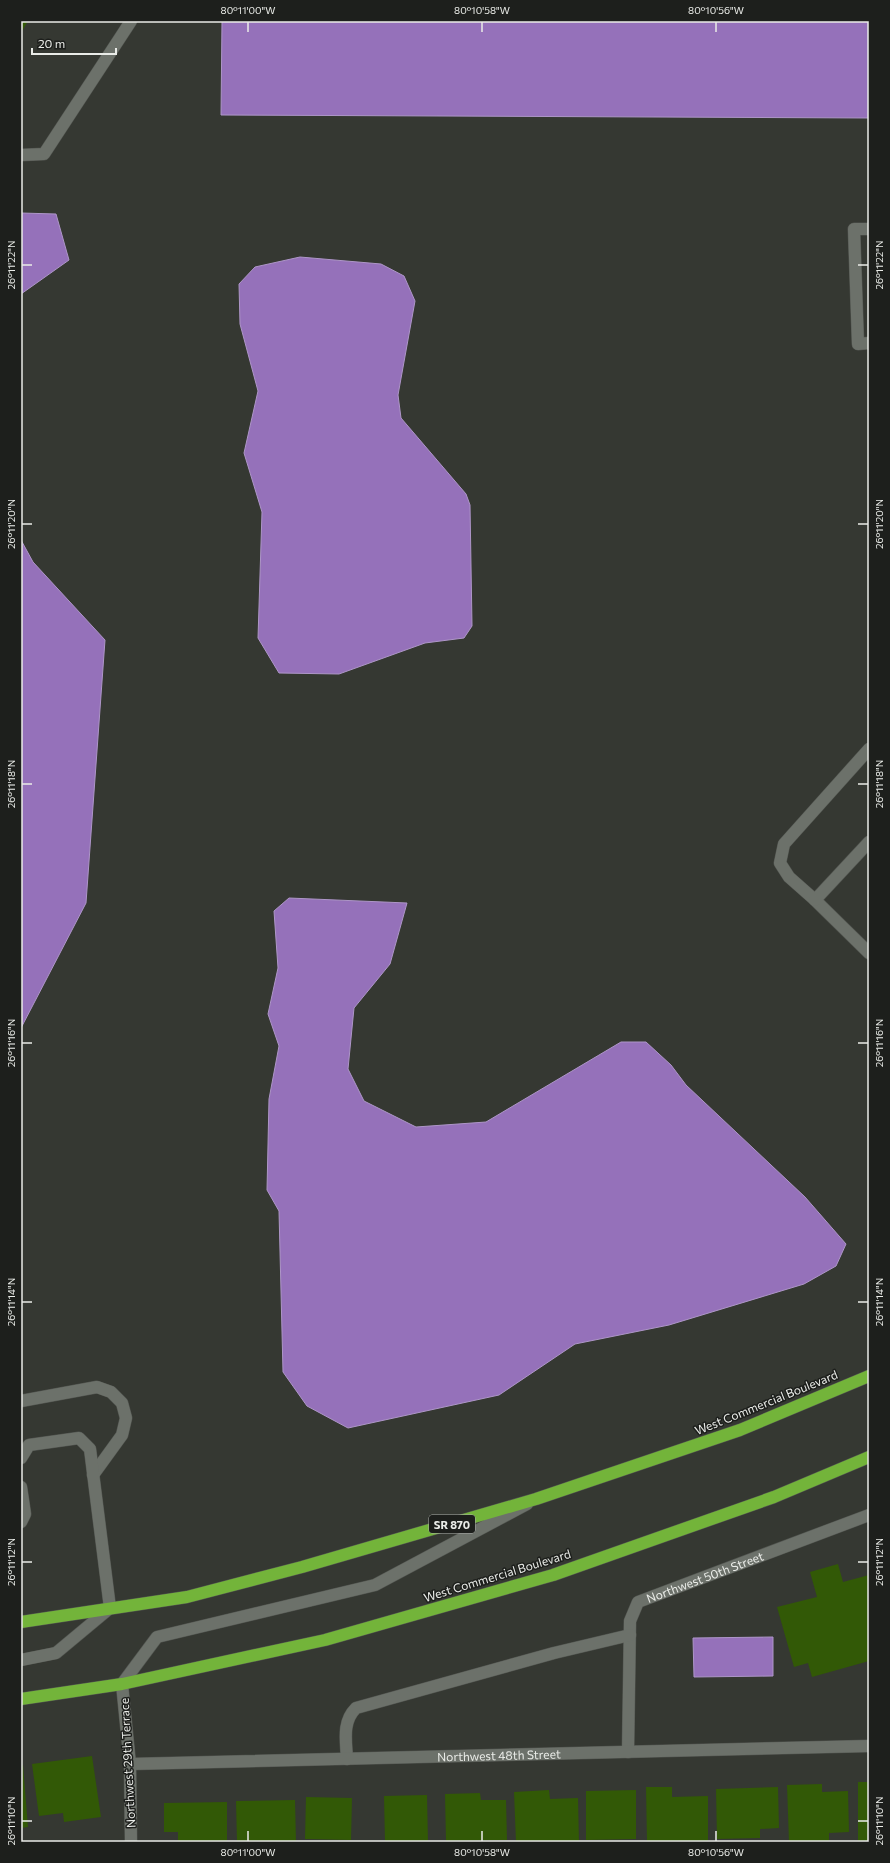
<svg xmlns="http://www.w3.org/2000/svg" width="890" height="1863" font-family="Commissioner,sans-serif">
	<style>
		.water { fill: #9571ba; stroke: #ae96c8 }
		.building { fill: #325906 }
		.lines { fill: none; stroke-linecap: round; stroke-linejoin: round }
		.minor-casing { stroke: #525550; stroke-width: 13 }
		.highway-casing { stroke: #525550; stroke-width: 13 }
		.minor { stroke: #6c716a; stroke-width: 12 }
		.highway { stroke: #73b43a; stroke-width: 12 }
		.ticks { fill: none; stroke: #eaece8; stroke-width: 1.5 }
		.labels { text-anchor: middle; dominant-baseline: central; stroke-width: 3; stroke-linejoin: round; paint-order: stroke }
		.shield { fill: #1d1f1c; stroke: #acaeab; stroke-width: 1 }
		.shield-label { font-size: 11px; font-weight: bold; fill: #eaece8 }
		.street-label { font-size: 12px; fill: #eaece8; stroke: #1d1f1c }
		.neatline { fill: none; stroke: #eaece8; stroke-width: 1.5 }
		.ticks-label { font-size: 10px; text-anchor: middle; fill: #eaece8 }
	</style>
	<rect width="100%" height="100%" fill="#353832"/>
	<path class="water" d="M222 21H869V118L221 115Z
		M21 213 56 214 69 260 21 294Z
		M300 257 381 264 404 276 415 301 398 395 401 418 466 494 470 505 472 626 464 638 425 643 339 674 279 673 258 638 262 512 244 453 258 391 240 324 239 284 255 267Z
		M21 540 33 562 105 640 86 903 21 1028Z
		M289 898 407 903 390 964 354 1008 348 1069 364 1101 416 1127 486 1122 621 1042H646L671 1065 686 1085 805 1197 846 1244 836 1266 804 1284 669 1325 575 1344 499 1395 348 1428 307 1406 283 1372 279 1211 267 1190 269 1099 279 1046 268 1014 278 968 274 911Z
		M773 1637V1676L694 1677 693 1638Z"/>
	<path class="building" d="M21 21H28L21 33Z
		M838 1564 843 1582 869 1575V1661L812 1677 808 1663 794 1667 777 1607 817 1597 810 1572Z
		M92 1756 101 1817 64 1822 63 1813 39 1816 32 1764Z
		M21 1765H23L28 1827 21 1828Z
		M858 1782H869V1842H858Z
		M822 1784V1792L848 1791 849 1832 829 1833V1842H789L787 1785Z
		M646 1787H672V1797L708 1796V1842H647Z
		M778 1787 779 1828 760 1829V1838L717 1839 716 1789Z
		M549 1790 550 1799 578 1798 579 1842H516L514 1792Z
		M636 1790V1839L586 1840V1791Z
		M480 1793 481 1800H506L507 1840 446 1841 445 1794Z
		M427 1795 428 1842H385L384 1796Z
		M306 1797 352 1798 351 1840 305 1839Z
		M295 1800 296 1842H237L236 1801Z
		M227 1802V1842H178V1832H164V1803Z"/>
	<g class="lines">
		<g class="minor-casing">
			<g id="minor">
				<path d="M21 155 44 154 131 21"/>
				<path d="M869 229H854L858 344 869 343"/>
				<path d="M869 749 784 844 780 863 789 877 815 900 869 953"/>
				<path d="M815 900 869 842"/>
				<path d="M21 1401 97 1387 111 1392 122 1403 126 1418 122 1435 93 1475"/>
				<path d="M21 1458 29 1445 79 1438 90 1449 110 1608 56 1653 21 1660"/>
				<path d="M21 1487 25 1514 21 1522"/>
				<path id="s1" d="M628 1752 630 1621 638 1602 869 1515"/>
				<path d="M347 1759C346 1740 342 1722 356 1708L554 1653 630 1635"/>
				<path id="s2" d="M130 1764 869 1746"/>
				<path d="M131 1842 130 1764 122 1684 157 1637 375 1585 527 1504"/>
			</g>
		</g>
		<g class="highway-casing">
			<path id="highway" d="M21 1622 187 1597 302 1567 536 1499 740 1430 869 1376
				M21 1699 122 1684 325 1640 553 1575 774 1497 869 1457"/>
		</g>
		<use href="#minor" class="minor"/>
		<use href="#highway" class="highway"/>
	</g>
	<path class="ticks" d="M248 22V32M482 22V32M716 22V32M22 265H32M858 265H868M22 524H32M858 524H868M22 784H32M858 784H868M22 1043H32M858 1043H868M22 1302H32M858 1302H868M22 1562H32M858 1562H868M22 1821H32M858 1821H868M248 1831V1841M482 1831V1841M716 1831V1841"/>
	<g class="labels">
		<rect class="shield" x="429" y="1515" width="46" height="18" rx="3"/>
		<g class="shield-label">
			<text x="452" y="1524">SR 870</text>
		</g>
		<g class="street-label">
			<text transform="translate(766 1402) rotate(-22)">West Commercial Boulevard</text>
			<text transform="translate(497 1575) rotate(-17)">West Commercial Boulevard</text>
			<text stroke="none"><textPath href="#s1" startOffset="223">Northwest 50th Street</textPath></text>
			<text stroke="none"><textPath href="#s2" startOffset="369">Northwest 48th Street</textPath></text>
			<text transform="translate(127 1763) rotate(-93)">Northwest 29th Terrace</text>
		</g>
	</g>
	<rect width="890" height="1863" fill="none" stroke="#1d1f1c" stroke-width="44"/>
	<path d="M32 48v6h84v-6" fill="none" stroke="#eaece8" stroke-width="2"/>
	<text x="38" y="48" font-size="12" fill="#eaece8" stroke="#1d1f1c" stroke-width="3" paint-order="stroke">20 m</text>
	<rect x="22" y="22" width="846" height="1819" class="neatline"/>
	<g class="ticks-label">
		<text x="248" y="14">80°11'00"W</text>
		<text x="482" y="14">80°10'58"W</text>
		<text x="716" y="14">80°10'56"W</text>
		<text transform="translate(11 265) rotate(-90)" y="4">26°11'22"N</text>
		<text transform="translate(879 265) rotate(-90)" y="4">26°11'22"N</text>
		<text transform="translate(11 524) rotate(-90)" y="4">26°11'20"N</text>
		<text transform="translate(879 524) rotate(-90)" y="4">26°11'20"N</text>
		<text transform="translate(11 784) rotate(-90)" y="4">26°11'18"N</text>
		<text transform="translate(879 784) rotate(-90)" y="4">26°11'18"N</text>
		<text transform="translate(11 1043) rotate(-90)" y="4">26°11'16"N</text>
		<text transform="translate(879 1043) rotate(-90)" y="4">26°11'16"N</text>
		<text transform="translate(11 1302) rotate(-90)" y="4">26°11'14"N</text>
		<text transform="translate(879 1302) rotate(-90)" y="4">26°11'14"N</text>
		<text transform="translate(11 1562) rotate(-90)" y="4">26°11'12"N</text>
		<text transform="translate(879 1562) rotate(-90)" y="4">26°11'12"N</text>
		<text transform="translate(11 1821) rotate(-90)" y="4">26°11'10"N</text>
		<text transform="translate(879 1821) rotate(-90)" y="4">26°11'10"N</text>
		<text x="248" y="1856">80°11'00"W</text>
		<text x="482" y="1856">80°10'58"W</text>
		<text x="716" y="1856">80°10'56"W</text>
	</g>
</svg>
